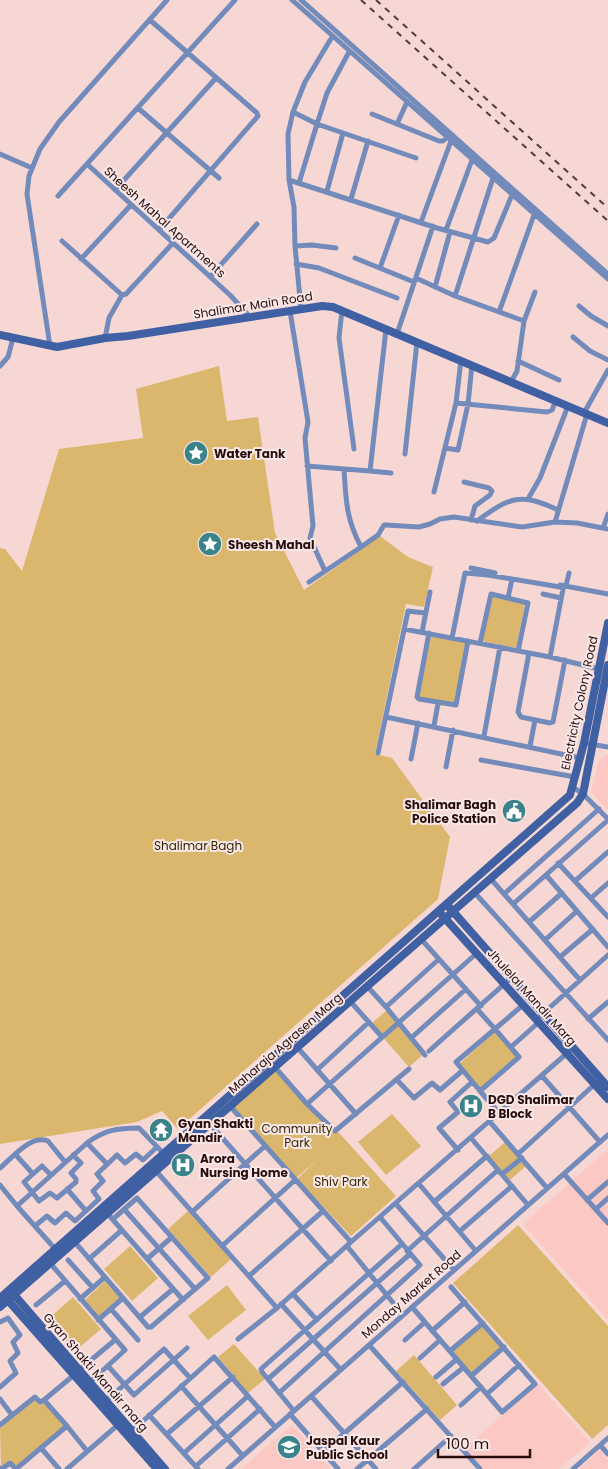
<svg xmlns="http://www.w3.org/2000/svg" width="608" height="1469" font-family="Poppins,sans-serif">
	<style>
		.built { fill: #fcc8c4 }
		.green { fill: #dbb76e }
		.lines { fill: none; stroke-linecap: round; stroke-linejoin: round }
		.street { stroke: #738bba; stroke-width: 5 }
		.secondary { stroke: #4060a4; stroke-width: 8 }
		.rail { stroke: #573a3a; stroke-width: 2; stroke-dasharray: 6 6; stroke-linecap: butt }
		.labels { text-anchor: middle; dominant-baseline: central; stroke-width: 4; stroke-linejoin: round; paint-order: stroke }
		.street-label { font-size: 12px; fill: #280d0d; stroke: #f9e8e7 }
		.poi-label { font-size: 12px; font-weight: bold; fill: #280d0d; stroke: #f9e8e7; text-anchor: start }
		.park-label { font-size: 12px; fill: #372703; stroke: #f9e8e7 }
	</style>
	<rect width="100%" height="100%" fill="#f7d7d4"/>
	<path class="built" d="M607 755 608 756V811L591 792 599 760Z
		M608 1149V1320L523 1224Z
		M538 1384 590 1442 559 1469H483L465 1448Z
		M292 1425 331 1469H241Z
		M600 1450 608 1460V1469H579Z"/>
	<path class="green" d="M219 366 227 421 258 417 275 533 304 590 380 536 408 557 433 567 424 607 406 604 375 754 392 758 450 837 438 899 178 1129 162 1111 137 1122 0 1144V548L5 549 22 571 59 449 143 438 136 389Z
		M491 596 525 603 516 648 482 641Z
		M431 636 466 642 454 704 419 697Z
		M388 1009 426 1052 409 1067 371 1024Z
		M495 1032 517 1056 480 1088 459 1064Z
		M275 1070 342 1136 396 1196 351 1236 297 1179 318 1159 295 1179 232 1108Z
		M392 1114 421 1146 386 1175 358 1142Z
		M505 1142 526 1166 510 1180 489 1156Z
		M188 1211 231 1259 211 1277 168 1229Z
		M518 1225 608 1326V1425L592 1439 453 1283Z
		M130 1246 158 1278 132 1301 104 1269Z
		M105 1281 120 1298 99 1316 85 1300Z
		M227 1285 246 1310 208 1340 188 1316Z
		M73 1297 101 1329 74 1352 47 1320Z
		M483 1326 501 1347 471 1373 453 1351Z
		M234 1344 265 1379 248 1393 218 1357Z
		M414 1355 457 1405 440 1420 396 1371Z
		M34 1399 40 1405 43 1402 64 1426 16 1467 10 1460 1 1467 0 1428Z"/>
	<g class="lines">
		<path class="street" d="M292 0 608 279
			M301 0 608 274
			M150 20 257 113 258 116 159 230
			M138 108 219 178
			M293 112 317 124 327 93 349 52
			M372 114 439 141H443L447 137
			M397 124 407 102
			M0 154 32 168
			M87 164 230 295 250 317
			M289 180 437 228 488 242 494 238 512 195
			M299 183 317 124 416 158
			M115 190 216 78
			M327 191 343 133
			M58 196 235 0
			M351 199 368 141
			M421 222 451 141
			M446 230 472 160
			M62 241 122 295 126 294 173 243
			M295 246 312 245 336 248
			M355 258 414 282
			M81 259 131 205
			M296 264 319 268 397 298
			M380 268 399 215
			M210 277 257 224
			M416 278 455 296 524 321
			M435 287 450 232
			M455 296 493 178
			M579 306 591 316 608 326
			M301 309 295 246 294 207 289 180 288 134 293 112 305 82 332 37
			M342 310 339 338 354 449
			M290 311 308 422 305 438 313 526 310 538 325 571
			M499 312 534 215
			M397 334 433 226
			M573 337 590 351 608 360
			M105 338 109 318 122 295
			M50 346 27 194 29 176 40 149 59 122 167 0
			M518 361 559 380
			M0 366 8 357 13 338
			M511 382 517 371 524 321 535 292
			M456 403 547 412 552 410 556 400
			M584 413 608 370
			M445 448 458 450 468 404 472 365
			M405 454 417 342
			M307 466 370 471 386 329
			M344 469C346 501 346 518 361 547
			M370 471 391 473
			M464 482 489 488 492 491 490 495 475 506 471 520
			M434 492 456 403 461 360
			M528 499 540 478 568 406
			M477 521C510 497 520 492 558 510
			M555 522 587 414
			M603 528 608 514
			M471 568 495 573
			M309 582 361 547 378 535 384 525H386L419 527 430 524 440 519 454 517 522 527 555 522 577 523 608 529
			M560 585 608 594
			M566 586 569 573
			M543 594 561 598
			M508 598 512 579
			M404 629 550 657 599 669
			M422 632 430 592
			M429 633 417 697 419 699 456 705 468 641
			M452 638 465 573 488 575 560 587 563 589 550 657
			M480 643 491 594 528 603 518 651
			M529 653 518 712 521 717 550 723 553 722 565 660
			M386 717 580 758
			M434 726 438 703
			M484 736 500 647
			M584 743 608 747
			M530 746 535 720
			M378 753 408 611 425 613
			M411 759 418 723
			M481 760 575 777
			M446 767 453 730
			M573 787 583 794 608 819
			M558 863 608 917
			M546 875 608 947
			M490 878 580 980
			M575 881 608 852
			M474 892 608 1040
			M504 894 599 809
			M591 898 608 883
			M513 904 608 820
			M529 922 562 893
			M421 939 481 1006
			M545 940 577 911
			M560 957 593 929
			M367 986 386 1007 425 1055
			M350 1001 382 1037
			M386 1007 439 959
			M477 1009 495 1029 523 1005
			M537 1019 608 955
			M588 1019 608 1002
			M495 1029 519 1057 480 1091 456 1062Z
			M411 1038 466 989
			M297 1047 356 1114
			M511 1047 539 1022
			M429 1051 511 978
			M273 1065 307 1104 335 1131 409 1069
			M317 1070 369 1022
			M542 1076 600 1142
			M397 1080 414 1098 432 1083 440 1090 462 1071
			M480 1091 499 1113
			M307 1104 477 953
			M230 1106 351 1242
			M490 1122 547 1188
			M210 1124 331 1261
			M471 1138 528 1205
			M87 1143 107 1164
			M458 1150 439 1128 458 1112 450 1102 472 1082
			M518 1154 595 1084
			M16 1155 33 1174
			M0 1168C12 1158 31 1134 48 1141L65 1162
			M156 1171 277 1308
			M502 1174 522 1158
			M564 1174 608 1223
			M51 1175 42 1166 24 1182 39 1201 50 1193 57 1198 76 1182V1179L71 1173 81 1163 73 1155
			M419 1184 476 1251
			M0 1185 17 1206
			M67 1189 86 1211
			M587 1200 608 1182
			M434 1202 487 1156
			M396 1204 454 1270
			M124 1209 195 1289
			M596 1209 608 1198
			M192 1212 265 1146
			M107 1213 183 1300
			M35 1226 47 1216 55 1223 66 1213 75 1221 99 1199 93 1191 103 1181 97 1174 117 1155 125 1163 136 1154 143 1160 157 1147
			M460 1231 512 1186
			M73 1240 148 1327H151L208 1278 137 1198 113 1219
			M222 1246 295 1180
			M347 1246 403 1315
			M57 1251 17 1206 87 1143C104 1130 117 1128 139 1128L165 1155
			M407 1251 498 1170
			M89 1259 122 1230
			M147 1259 172 1237
			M68 1260 93 1288
			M50 1263 125 1350 90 1382
			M249 1276 323 1211
			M293 1294 317 1320
			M80 1299 105 1277
			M281 1304 341 1370
			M36 1305 65 1281
			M412 1307 502 1412 535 1384 451 1287
			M111 1309 138 1340
			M140 1317 173 1289
			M98 1320 123 1298
			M0 1322 8 1318 20 1335 13 1342 18 1353 10 1361 16 1373 0 1387
			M432 1331 465 1302
			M238 1339 277 1308 351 1242 573 1048
			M405 1340 425 1322
			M369 1345 480 1469
			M450 1351 483 1323
			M420 1358 440 1340
			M108 1366 134 1395 187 1348
			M79 1370 115 1340
			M471 1376 504 1347
			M436 1377 457 1359
			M268 1379 410 1254
			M443 1384 464 1367
			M181 1386 243 1456
			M279 1393 419 1266 420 1265 380 1217
			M487 1394 519 1365
			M311 1396 376 1469
			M0 1399 12 1415
			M44 1400 74 1375
			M106 1401 164 1349 190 1378
			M461 1405 481 1387
			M294 1411 262 1372 261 1369 402 1244
			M290 1414 338 1469
			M149 1415 198 1469
			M0 1425 35 1397 40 1402 44 1400 67 1426 16 1469 10 1463 2 1469 0 1468
			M67 1426 87 1451
			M132 1431 214 1357 248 1396
			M167 1434 233 1377
			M600 1445 608 1454
			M41 1448 59 1469
			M323 1452 403 1382
			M184 1453 248 1396 275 1427
			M196 1466 260 1409
			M67 1469 119 1424
			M228 1469 608 1135
			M357 1469 427 1409
			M414 1469 451 1436
			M573 1469 608 1438"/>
		<path class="secondary" d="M0 335 57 347 105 338 128 336 322 306 333 307 608 423
			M449 907 608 1087
			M442 915 608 1099
			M11 1291 165 1469
			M0 1298 570 795 584 743 608 623
			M6 1298 157 1469
			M0 1307 577 803 583 794 608 665"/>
		<path class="rail" d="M361 0 608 221
			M376 0 608 208"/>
	</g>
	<defs>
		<g id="sight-disc" transform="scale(1.25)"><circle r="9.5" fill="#3b838a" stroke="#f9e8e7"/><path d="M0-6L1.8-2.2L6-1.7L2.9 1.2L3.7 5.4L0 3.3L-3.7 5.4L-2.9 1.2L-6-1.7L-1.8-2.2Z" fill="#fff"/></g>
		<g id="civic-disc" transform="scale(1.25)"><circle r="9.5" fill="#3b838a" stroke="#f9e8e7"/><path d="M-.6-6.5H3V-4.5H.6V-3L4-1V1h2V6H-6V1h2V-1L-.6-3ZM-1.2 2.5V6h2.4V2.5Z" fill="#fff"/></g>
		<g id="hospital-disc" transform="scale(1.25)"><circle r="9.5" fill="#3b838a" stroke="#f9e8e7"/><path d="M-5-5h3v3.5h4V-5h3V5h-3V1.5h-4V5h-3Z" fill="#fff"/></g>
		<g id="temple-disc" transform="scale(1.25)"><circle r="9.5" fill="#3b838a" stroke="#f9e8e7"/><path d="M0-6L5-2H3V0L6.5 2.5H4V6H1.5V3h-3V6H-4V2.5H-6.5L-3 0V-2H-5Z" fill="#fff"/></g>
		<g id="school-disc" transform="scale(1.25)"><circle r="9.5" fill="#3b838a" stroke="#f9e8e7"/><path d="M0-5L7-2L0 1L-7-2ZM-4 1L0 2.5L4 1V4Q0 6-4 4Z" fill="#fff"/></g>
	</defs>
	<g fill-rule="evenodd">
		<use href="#sight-disc" x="196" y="453"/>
		<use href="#sight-disc" x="210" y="544"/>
		<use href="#civic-disc" x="514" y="811"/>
		<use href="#hospital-disc" x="471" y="1106"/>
		<use href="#temple-disc" x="161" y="1130"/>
		<use href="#hospital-disc" x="183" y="1165"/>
		<use href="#school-disc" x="289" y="1447"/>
	</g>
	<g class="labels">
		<g class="street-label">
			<text transform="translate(165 222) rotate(42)">Sheesh Mahal Apartments</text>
			<text transform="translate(253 305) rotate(-9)">Shalimar Main Road</text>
			<text transform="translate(579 703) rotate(-78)">Electricity Colony Road</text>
			<text transform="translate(532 997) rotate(48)">Jhulelal Mandir Marg</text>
			<text transform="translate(285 1043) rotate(-41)">Maharaja Agrasen Marg</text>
			<text transform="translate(411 1294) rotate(-41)">Monday Market Road</text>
			<text transform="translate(96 1372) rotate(49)">Gyan Shakti Mandir marg</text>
		</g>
		<g class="poi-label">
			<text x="214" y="453">Water Tank</text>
			<text x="228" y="544">Sheesh Mahal</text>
			<text x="496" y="804" text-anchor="end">Shalimar Bagh<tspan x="496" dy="14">Police Station</tspan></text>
			<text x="488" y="1099">DGD Shalimar<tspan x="488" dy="14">B Block</tspan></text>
			<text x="178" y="1123">Gyan Shakti<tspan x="178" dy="14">Mandir</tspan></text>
			<text x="200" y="1158">Arora<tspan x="200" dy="14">Nursing Home</tspan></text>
			<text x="306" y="1440">Jaspal Kaur<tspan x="306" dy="14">Public School</tspan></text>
		</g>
		<g class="park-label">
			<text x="198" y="845">Shalimar Bagh</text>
			<text x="297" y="1128">Community<tspan x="297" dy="14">Park</tspan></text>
			<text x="341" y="1181">Shiv Park</text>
		</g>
	</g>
	<path d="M438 1449v8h92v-8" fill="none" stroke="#280d0d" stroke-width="2.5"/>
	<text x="446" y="1449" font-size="15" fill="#280d0d" stroke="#f9e8e7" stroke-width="4" paint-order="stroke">100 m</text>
</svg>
